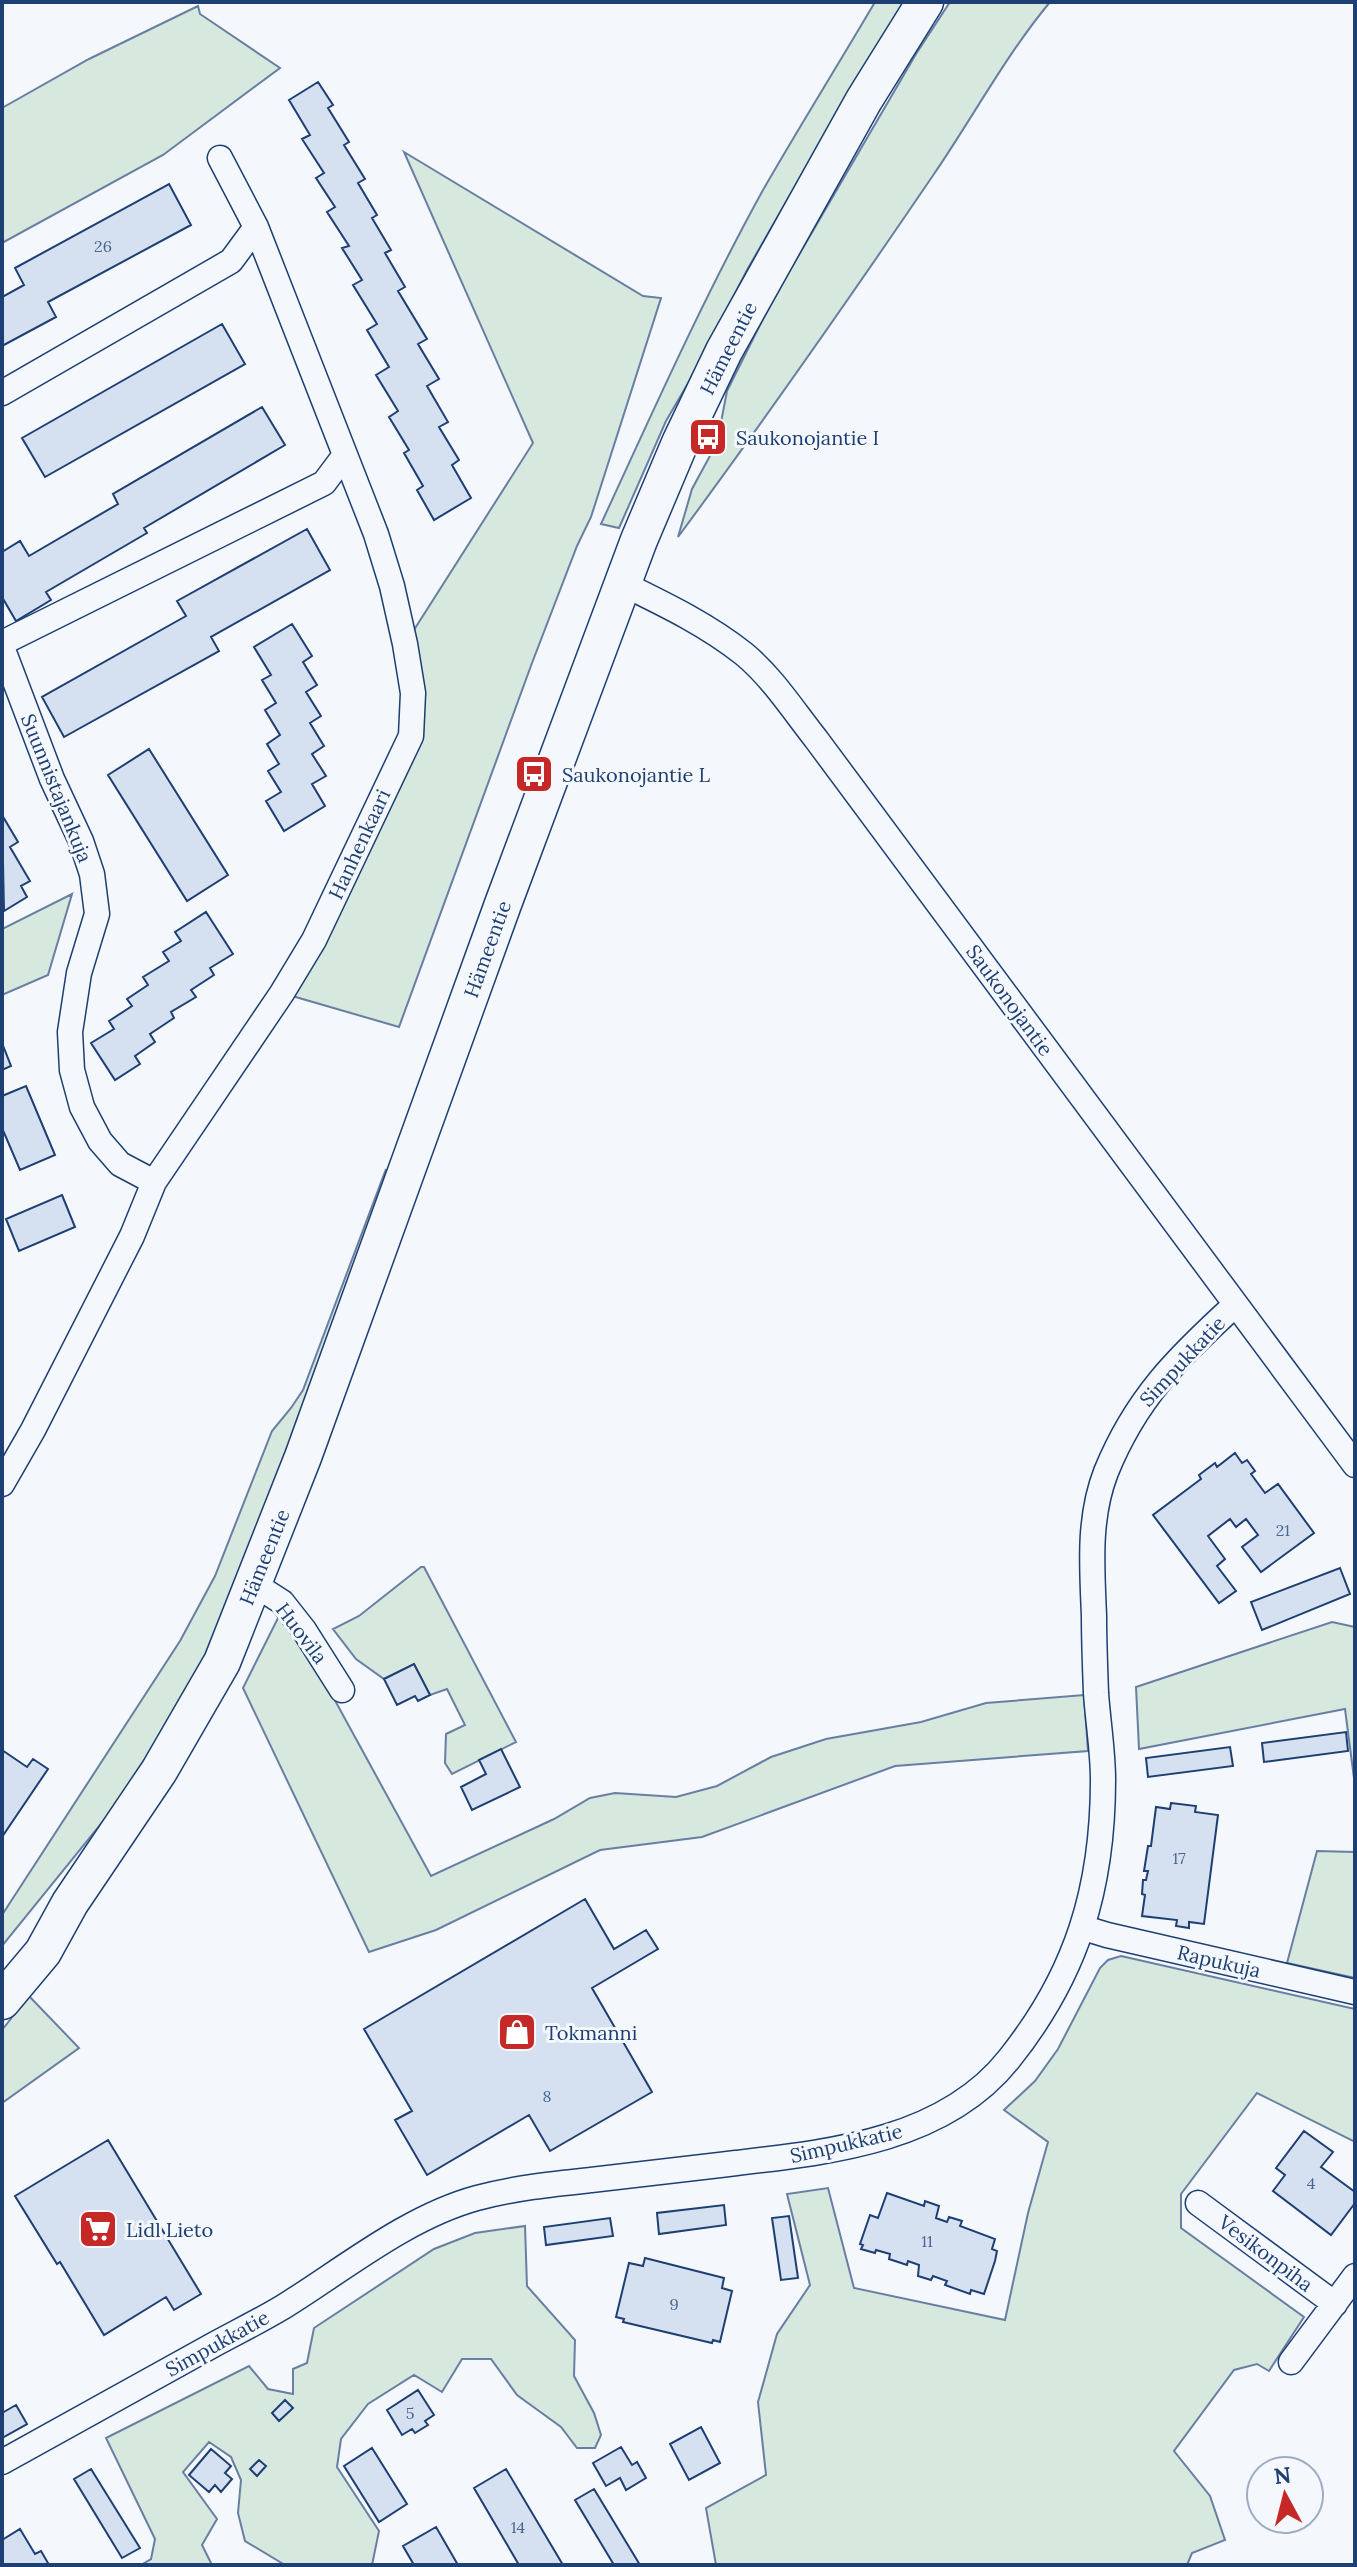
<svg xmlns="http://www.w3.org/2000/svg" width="1357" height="2567" font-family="Lora,serif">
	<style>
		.green { fill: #d7e8df; stroke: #687fa3; stroke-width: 2 }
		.building { fill: #d5e0f0; stroke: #1d3f73; stroke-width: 2 }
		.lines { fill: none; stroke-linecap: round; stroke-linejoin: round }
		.minor-casing { stroke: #1d3f73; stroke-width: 27 }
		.highway-casing { stroke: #1d3f73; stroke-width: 39 }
		.minor { stroke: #f4f7fb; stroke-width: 24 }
		.highway { stroke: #f4f7fb; stroke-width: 36 }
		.labels { text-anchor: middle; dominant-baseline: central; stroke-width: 6; stroke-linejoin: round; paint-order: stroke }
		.number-label { font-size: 16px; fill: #4b6792 }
		.street-label { font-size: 20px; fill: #1d3f73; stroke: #f4f7fb }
		.poi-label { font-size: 20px; fill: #1d3f73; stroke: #f4f7fb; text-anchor: start }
	</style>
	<rect width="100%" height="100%" fill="#f4f7fb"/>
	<path class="green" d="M875 2H908L789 197 747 270 694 373 666 421 619 528 601 524C653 411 703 299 763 190 799 127 838 65 875 2Z
		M950 2H1050C1006 55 973 117 934 174 851 296 766 418 678 537L692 489 717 443 727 391 772 301 916 54Z
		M198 6 200 14 280 68 163 155 2 243V108L89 59Z
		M404 152 643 296 661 298 591 517 577 546 532 663 399 1027 282 993 411 736 405 644 533 443Z
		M72 894 48 975 2 995V929Z
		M386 1169 383 1186 337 1322 208 1654 172 1720 109 1814 2 1946V1915L180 1641 215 1576 272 1431 291 1408 303 1390Z
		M421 1567H424L516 1742 452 1774 445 1763 446 1734 465 1725 447 1689 430 1695 414 1664 384 1679 356 1659 333 1629 359 1616Z
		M281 1612 332 1695 431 1876 554 1819 590 1798 615 1793 676 1797 717 1786 771 1757 826 1739 921 1722 986 1703 1084 1695 1088 1751 895 1766 702 1837 600 1850 436 1930 369 1952 243 1688Z
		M1332 1622 1355 1627V1786L1345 1709 1139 1749 1136 1687Z
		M1317 1851 1355 1852V1978L1287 1963Z
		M1121 1956 1355 2009V2142L1257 2093 1181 2194V2228L1304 2317 1269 2371 1257 2364 1234 2370 1174 2451 1210 2496 1225 2540 1192 2553 1187 2565H716L706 2508 766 2475 758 2402 777 2334 810 2285 787 2194 828 2188 854 2288 1005 2320 1028 2213 1048 2142 1004 2110 1035 2081 1058 2049 1100 1968 1108 1960Z
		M29 1996 79 2048 2 2103V2030Z
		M525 2226 527 2286 575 2340 574 2376 594 2413 601 2435 595 2448H577L561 2427 517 2395 491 2359H462L442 2392 414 2375 368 2404 341 2439 337 2467 379 2531 372 2565H285L245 2541 238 2513 241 2480 231 2457 209 2442 183 2472 217 2519 202 2545 212 2565H141L151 2559 155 2539 106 2438 249 2366 268 2389 293 2394V2369L307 2363 314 2328 434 2249 475 2233Z"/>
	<path class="building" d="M318 82 333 105 328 108 349 142 344 145 365 179 358 183 377 215 372 218 391 250 385 253 405 287 398 291 427 339 418 344 439 379 427 386 448 422 439 427 459 460 452 465 471 498 434 520 417 490 423 486 404 453 409 450 389 417 398 411 376 375 389 367 367 330 377 324 353 285 362 280 342 248 349 246 327 212 335 207 316 178 324 173 302 139 310 135 289 100Z
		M169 184 191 225 48 302 56 317 2 346V297L24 285 15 268Z
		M222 324 245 364 45 477 22 438Z
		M262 407 285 445 144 528 147 533 46 592 51 600 16 621 2 597V552L20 541 29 556 118 504 113 494Z
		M307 529 330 570 211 637 219 651 64 737 42 697 186 616 177 601Z
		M292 624 312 656 303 662 317 685 306 692 321 716 310 723 324 746 312 754 326 776 312 784 325 806 284 831 266 801 281 792 268 771 279 764 267 744 280 735 265 710 276 703 262 680 271 675 254 647Z
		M149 749 228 875 187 901 108 775Z
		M2 815 18 842 10 847 30 881 21 886 27 897 4 911Z
		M206 912 233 954 210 968 214 975 191 990 196 997 171 1012 174 1018 150 1034 155 1042 135 1056 140 1064 115 1080 91 1043 114 1029 109 1021 132 1006 127 999 148 985 143 977 169 961 163 952 181 941 175 932Z
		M2 1043 11 1066 2 1070Z
		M26 1086 55 1155 20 1170 2 1128V1096Z
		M62 1195 75 1227 19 1251 6 1219Z
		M1235 1453 1242 1463 1247 1460 1255 1471 1251 1474 1265 1493 1278 1484 1314 1533 1261 1572 1242 1547 1258 1535 1246 1519 1236 1527 1230 1519 1208 1536 1225 1559 1217 1566 1236 1591 1219 1603 1153 1515 1201 1479 1199 1475 1215 1463 1217 1467Z
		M1340 1568 1350 1594 1262 1630 1251 1602Z
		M414 1664 430 1695 418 1701 415 1696 397 1705 384 1679Z
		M1346 1732 1348 1751 1264 1762 1262 1743Z
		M1230 1747 1233 1766 1148 1777 1146 1758Z
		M501 1749 520 1787 472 1810 461 1787 486 1774 479 1760Z
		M2 1750 27 1767 33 1759 48 1769 2 1837Z
		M1171 1803 1196 1806 1195 1812 1218 1815 1204 1924 1189 1922V1928L1176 1926 1177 1920 1142 1916 1145 1895 1142 1894 1143 1880H1146L1148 1871H1144L1148 1846H1151L1156 1807 1170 1809Z
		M585 1899 614 1949 646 1930 658 1949 592 1988 652 2092 550 2151 529 2115 427 2175 395 2120 412 2111 364 2029Z
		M1304 2131 1333 2152 1321 2167 1355 2192V2203L1331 2235 1273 2191 1285 2175 1276 2168Z
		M108 2140 201 2294 174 2310 166 2297 104 2335 60 2262 57 2264 15 2196Z
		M887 2193 924 2206 925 2201 939 2206 936 2218 947 2222 949 2217 962 2221 960 2226 995 2239 992 2249 997 2251 995 2261 984 2294 971 2290 970 2294 945 2285 947 2281 933 2276 931 2280 918 2276 919 2265 908 2261 907 2265 889 2259 890 2254 876 2250 875 2253 861 2249 863 2245 860 2244 870 2215 878 2218Z
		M724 2205 726 2225 659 2234 657 2213Z
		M789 2216 798 2278 781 2280 772 2218Z
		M610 2218 613 2236 546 2245 544 2227Z
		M645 2258 724 2278 722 2288 732 2291 720 2342 713 2340 712 2343 623 2322 624 2319 616 2317 629 2263 643 2266Z
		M418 2390 434 2415 425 2421 428 2425 415 2433 412 2429 402 2435 387 2410Z
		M285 2400 293 2408 279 2421 272 2413Z
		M16 2405 27 2424 2 2438V2413Z
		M701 2427 720 2463 689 2480 670 2444Z
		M621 2447 632 2465 637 2462 646 2478 626 2490 620 2478 606 2486 593 2463Z
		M372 2448 407 2504 379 2522 344 2466Z
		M211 2449 231 2466 225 2473 232 2479 221 2492 215 2485 209 2492 189 2475Z
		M259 2460 266 2466 257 2476 250 2469Z
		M91 2469 140 2548 122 2558 74 2479Z
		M506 2469 563 2565H519L474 2488Z
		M594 2489 640 2565H614L575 2500Z
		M436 2527 458 2565H414L403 2546Z
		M20 2529 35 2554 41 2551 48 2563 44 2565H2V2540Z"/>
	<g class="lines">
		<g class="minor-casing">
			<path id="minor" d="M2 393 231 261 256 227
				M621 583C664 604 706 624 744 654 772 677 793 710 816 739L1355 1465
				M2 643 324 483 345 455
				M2 647 52 779 81 841 92 874 97 914 79 973 70 1032 72 1070 82 1107 100 1141 120 1164 154 1182
				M2 1484 33 1430 132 1236 154 1182 282 993 314 940 411 736 413 693 405 644 392 586 376 534 256 227 220 158
				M254 1584 282 1602 304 1630 342 1690
				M1084 1928 1107 1935 1355 1992
				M1198 2203 1335 2304
				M1291 2362 1355 2276
				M2 2462C70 2424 138 2387 206 2349 231 2335 258 2322 283 2307 343 2270 407 2217 477 2198 514 2188 553 2184 591 2180 640 2174 688 2169 736 2163 832 2152 945 2140 1009 2059 1077 1974 1103 1888 1103 1780 1103 1751 1098 1722 1096 1693 1095 1667 1094 1641 1094 1616 1092 1567 1088 1518 1106 1472 1136 1398 1178 1357 1235 1305"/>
		</g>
		<g class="highway-casing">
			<path id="highway" d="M2 2001 43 1952 70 1903 159 1771 222 1662 303 1457 503 904 639 540 680 443 724 351 864 100 925 2"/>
		</g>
		<use href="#minor" class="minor"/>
		<use href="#highway" class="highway"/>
	</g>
	<defs>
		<g id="bus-square" transform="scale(2)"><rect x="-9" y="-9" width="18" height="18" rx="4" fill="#c62828" stroke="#f4f7fb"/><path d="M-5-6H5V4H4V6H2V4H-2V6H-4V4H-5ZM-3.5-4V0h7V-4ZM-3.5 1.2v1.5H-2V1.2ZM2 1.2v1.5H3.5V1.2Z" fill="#fff"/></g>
		<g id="shop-square" transform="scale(2)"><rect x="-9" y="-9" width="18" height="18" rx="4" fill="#c62828" stroke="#f4f7fb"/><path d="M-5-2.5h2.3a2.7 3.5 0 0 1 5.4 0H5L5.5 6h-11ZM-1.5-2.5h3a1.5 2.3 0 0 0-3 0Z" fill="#fff"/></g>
		<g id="supermarket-square" transform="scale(2)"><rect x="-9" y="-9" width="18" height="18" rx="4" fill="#c62828" stroke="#f4f7fb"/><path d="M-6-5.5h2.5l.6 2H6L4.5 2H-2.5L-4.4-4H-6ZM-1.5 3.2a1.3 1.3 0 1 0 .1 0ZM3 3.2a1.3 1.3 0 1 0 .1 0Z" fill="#fff"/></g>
	</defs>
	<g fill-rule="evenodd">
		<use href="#bus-square" x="708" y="437"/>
		<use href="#bus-square" x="534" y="774"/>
		<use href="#shop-square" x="517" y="2032"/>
		<use href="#supermarket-square" x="98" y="2229"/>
	</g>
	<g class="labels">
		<g class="number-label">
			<text x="103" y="246">26</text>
			<text x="1283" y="1530">21</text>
			<text x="1179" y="1858">17</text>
			<text x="547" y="2096">8</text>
			<text x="1311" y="2183">4</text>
			<text x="927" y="2241">11</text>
			<text x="674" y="2304">9</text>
			<text x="410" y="2413">5</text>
			<text x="518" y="2527">14</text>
		</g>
		<g class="street-label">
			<text transform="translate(728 348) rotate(-63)">Hämeentie</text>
			<text transform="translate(57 788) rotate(68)">Suunnistajankuja</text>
			<text transform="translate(359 844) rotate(-65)">Hanhenkaari</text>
			<text transform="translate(487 949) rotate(-70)">Hämeentie</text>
			<text transform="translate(1010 1000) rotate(54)">Saukonojantie</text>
			<text transform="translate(1182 1361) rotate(-47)">Simpukkatie</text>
			<text transform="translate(264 1557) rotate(-68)">Hämeentie</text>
			<text transform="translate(302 1633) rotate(53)">Huovila</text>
			<text transform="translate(1219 1961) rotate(13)">Rapukuja</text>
			<text transform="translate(846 2143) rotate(-13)">Simpukkatie</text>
			<text transform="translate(1266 2253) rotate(37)">Vesikonpiha</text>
			<text transform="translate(217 2343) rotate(-29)">Simpukkatie</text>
		</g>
		<g class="poi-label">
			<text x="736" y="437">Saukonojantie I</text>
			<text x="562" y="774">Saukonojantie L</text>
			<text x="545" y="2032">Tokmanni</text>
			<text x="126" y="2229">Lidl Lieto</text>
		</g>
	</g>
	<rect width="1357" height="2567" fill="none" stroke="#1d3f73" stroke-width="8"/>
	<g transform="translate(1285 2495) rotate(353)"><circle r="38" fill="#f4f7fb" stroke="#9eadc5" stroke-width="2"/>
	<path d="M0-6L14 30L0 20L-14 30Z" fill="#c62828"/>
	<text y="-12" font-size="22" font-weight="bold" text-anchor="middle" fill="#1d3f73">N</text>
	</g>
</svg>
